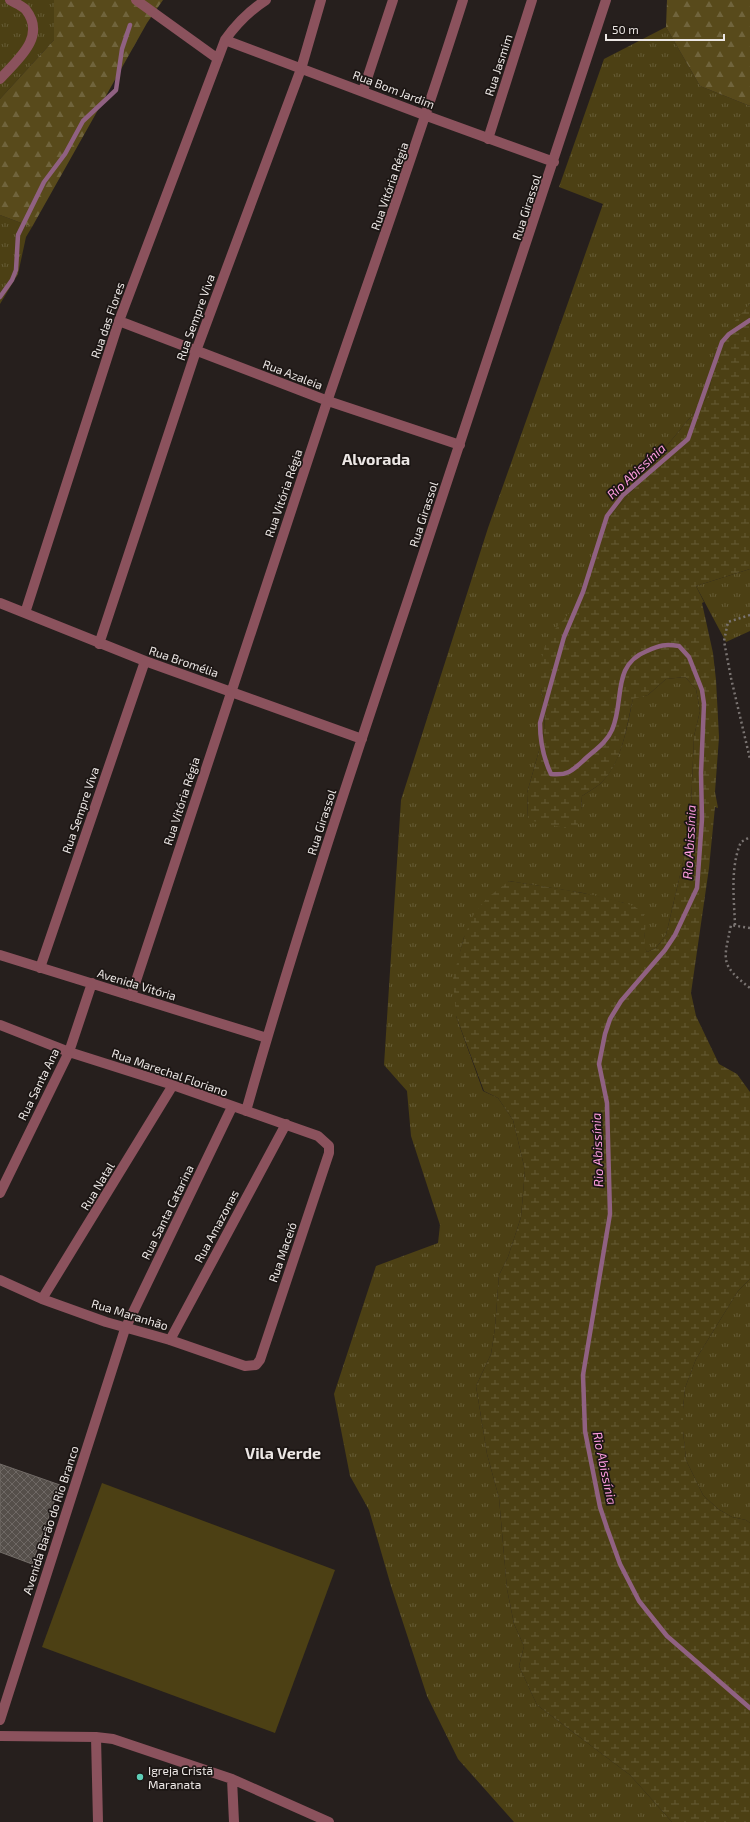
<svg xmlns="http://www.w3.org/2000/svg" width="750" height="1822" font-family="'Exo 2',sans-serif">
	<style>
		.grass { fill: url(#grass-tufts) }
		.forest { fill: url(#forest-firs) }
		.wetland { fill: url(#wetland-marsh) }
		.park { fill: #4c4014 }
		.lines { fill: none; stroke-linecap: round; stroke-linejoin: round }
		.stream { stroke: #906182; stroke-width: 4.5 }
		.building { fill: url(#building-cross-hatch); stroke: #726c67 }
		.path { stroke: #7a7472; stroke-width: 2.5; stroke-dasharray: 2 3; stroke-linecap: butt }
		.minor { stroke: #8b525d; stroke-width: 10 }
		.poi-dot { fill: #5eceb7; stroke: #1c1614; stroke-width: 1.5 }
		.labels { text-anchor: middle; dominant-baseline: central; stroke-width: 3.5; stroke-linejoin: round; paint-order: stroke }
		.street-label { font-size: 12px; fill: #ece7e5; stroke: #1c1614 }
		.poi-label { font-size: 12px; fill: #ece7e5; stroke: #1c1614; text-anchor: start }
		.water-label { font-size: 13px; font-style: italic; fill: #fd9cdf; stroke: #1c1614 }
		.district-label { font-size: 16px; font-weight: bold; fill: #ece7e5; stroke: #1c1614 }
	</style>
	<defs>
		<pattern id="grass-tufts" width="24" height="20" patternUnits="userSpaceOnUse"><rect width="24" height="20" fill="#4c4014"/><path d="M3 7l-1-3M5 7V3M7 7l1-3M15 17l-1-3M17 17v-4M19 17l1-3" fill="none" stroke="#665c36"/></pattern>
		<pattern id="forest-firs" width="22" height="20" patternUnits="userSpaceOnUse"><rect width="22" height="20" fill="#584a1b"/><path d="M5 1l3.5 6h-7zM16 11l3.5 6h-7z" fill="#70643c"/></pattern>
		<pattern id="wetland-marsh" width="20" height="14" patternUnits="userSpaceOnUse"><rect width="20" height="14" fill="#4c4014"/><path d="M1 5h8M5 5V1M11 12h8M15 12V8" fill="none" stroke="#665c36"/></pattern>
		<pattern id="building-cross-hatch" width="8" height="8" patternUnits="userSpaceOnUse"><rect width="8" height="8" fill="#554f4a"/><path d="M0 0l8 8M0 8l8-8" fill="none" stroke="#6e6864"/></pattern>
	</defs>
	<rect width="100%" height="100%" fill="#261f1d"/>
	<path class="grass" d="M0 0H54V40L0 99Z
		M666 27 700 86 750 106V304L714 351 713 372 708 396 660 454 644 478 610 515 588 588 581 600 541 688 545 708 544 733 527 793 528 820 581 810 582 796C588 792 595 788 600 784 622 763 627 727 633 698L648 695 666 679 685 677 696 689 700 711 694 736 690 832 666 935 656 948 647 952 643 945 645 932 624 903 583 893 509 881 464 937 460 953 456 1016 483 1091 498 1098 513 1120 525 1170 521 1217 508 1257 499 1275 495 1328 491 1354 476 1386 487 1454 499 1498 507 1589 514 1624 524 1646 519 1666 537 1705 630 1775 672 1822H514L458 1759 427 1696 391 1586 369 1510 350 1476 334 1394 376 1266 438 1243 440 1225 411 1136 407 1091 384 1065 401 800 488 528 603 204 559 187 604 59Z
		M0 215 32 227 26 237 18 274 0 304Z
		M750 569V631L726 642 696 586Z
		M750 1279V1523L746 1520 732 1517 718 1509 703 1495 686 1460 683 1431V1409L685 1388 696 1359 738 1291Z"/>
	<path class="forest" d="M54 0H163L147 23 32 227 0 215V99L54 40Z
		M667 0H750V106L700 86 666 27Z"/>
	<path class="wetland" d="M750 304V569L696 586 704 602 702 603 713 653 716 680 719 737 715 792 718 808 715 807 709 868 691 993 696 1016 719 1064 737 1074 750 1092V1279L738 1291 696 1359 685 1388 683 1409V1431L686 1460 703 1495 718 1509 732 1517 746 1520 750 1523V1822H672L630 1775 537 1705 519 1666 524 1646 514 1624 507 1589 499 1498 487 1454 476 1386 491 1354 495 1328 499 1275 508 1257 521 1217 525 1170 513 1120 498 1098 484 1091 456 1016 453 978 464 937 473 916 487 898 509 881C532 885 628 897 641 911 651 922 640 939 647 952L656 948 666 935 690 832 694 736 700 711 696 689 685 677 666 679 648 695 633 699C626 727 623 763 600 784 595 788 588 792 582 796L581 810 577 827 565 828 528 820 527 793 544 733 545 708 541 688 540 665 547 638 581 600 588 588 599 540 610 515 644 478 660 454 708 396 713 372 714 351 723 334Z"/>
	<path class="park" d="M102 1483 335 1570 275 1733 42 1647Z"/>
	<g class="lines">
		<path class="stream" d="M0 297 12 280 16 270 18 235 44 182 65 154 83 121 116 90 122 49 130 25
			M750 320 729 334 722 342 688 439 623 495 607 516 583 592 564 637 540 723C540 742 543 757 551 774 568 776 573 770 585 759 595 750 607 742 612 730 625 701 611 665 647 651 660 645 665 644 679 646L689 657 702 690 704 704 701 773 702 819 697 888 675 935 665 950 621 1001 610 1019 605 1034 599 1064 607 1103 610 1214 583 1375 585 1431 600 1507 607 1528 620 1564 639 1601 667 1636 750 1708"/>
	</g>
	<path class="building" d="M0 1464 60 1485 32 1564 0 1552Z"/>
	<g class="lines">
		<path class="path" d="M750 615 728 622 724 641 731 678 750 759
			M735 925C734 898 730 867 741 842L750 837
			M750 928 731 925C724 960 719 964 750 988"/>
		<path class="minor" d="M136 0 218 59
			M225 40 427 116 554 162
			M0 79C17 60 47 37 26 10 23 6 15 3 10 0
			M363 91 393 0
			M488 139 532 0
			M119 321 328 401 460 445
			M0 603 145 661 362 739
			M25 613 119 321 225 40C237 23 249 11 266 0
			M99 644 196 351 301 69 321 0
			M0 955 267 1038
			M40 968 145 661
			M131 996C195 798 260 601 326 405 372 270 420 136 463 0
			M0 1025 69 1052 173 1085 318 1136 329 1146V1153L260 1360 256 1365 245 1366 170 1340 106 1322 42 1299 0 1280
			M246 1111C295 938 352 767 409 597 476 398 542 199 606 0
			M0 1193 69 1052 92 983
			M42 1299 173 1085
			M170 1340 286 1124
			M0 1720 125 1329 232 1107
			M0 1736 96 1737 113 1739 232 1779 329 1822
			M96 1737 98 1822
			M232 1779 234 1822"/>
	</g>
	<circle class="poi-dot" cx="140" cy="1777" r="4"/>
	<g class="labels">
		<g class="street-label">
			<text transform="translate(498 65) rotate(-72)">Rua Jasmim</text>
			<text transform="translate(394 89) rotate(21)">Rua Bom Jardim</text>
			<text transform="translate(389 186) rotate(-71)">Rua Vitória Régia</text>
			<text transform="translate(526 207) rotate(-72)">Rua Girassol</text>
			<text transform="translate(195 317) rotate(-70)">Rua Sempre Viva</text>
			<text transform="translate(107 320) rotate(-71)">Rua das Flores</text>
			<text transform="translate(293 374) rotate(21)">Rua Azaleia</text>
			<text transform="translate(283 493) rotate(-71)">Rua Vitória Régia</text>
			<text transform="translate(423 514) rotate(-72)">Rua Girassol</text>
			<text transform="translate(184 661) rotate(19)">Rua Bromélia</text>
			<text transform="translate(181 801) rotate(-72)">Rua Vitória Régia</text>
			<text transform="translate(80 810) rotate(-71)">Rua Sempre Viva</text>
			<text transform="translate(321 822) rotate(-72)">Rua Girassol</text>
			<text transform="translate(137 984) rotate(17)">Avenida Vitória</text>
			<text transform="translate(170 1072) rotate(19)">Rua Marechal Floriano</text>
			<text transform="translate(38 1084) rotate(-64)">Rua Santa Ana</text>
			<text transform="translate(97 1186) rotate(-59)">Rua Natal</text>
			<text transform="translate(167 1212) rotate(-64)">Rua Santa Catarina</text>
			<text transform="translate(216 1226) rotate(-62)">Rua Amazonas</text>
			<text transform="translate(282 1252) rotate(-71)">Rua Maceió</text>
			<text transform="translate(130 1314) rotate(17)">Rua Maranhão</text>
			<text transform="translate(50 1520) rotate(-72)">Avenida Barão do Rio Branco</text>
		</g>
		<g class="poi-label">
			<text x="148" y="1770">Igreja Cristã<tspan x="148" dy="14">Maranata</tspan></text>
		</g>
		<g class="water-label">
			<text transform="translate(636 471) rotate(-43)">Rio Abissínia</text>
			<text transform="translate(689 842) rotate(-87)">Rio Abissínia</text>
			<text transform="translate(597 1150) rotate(-92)">Rio Abissínia</text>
			<text transform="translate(605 1468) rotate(78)">Rio Abissínia</text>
		</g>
		<g class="district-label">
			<text x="376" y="458">Alvorada</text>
			<text x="283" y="1452">Vila Verde</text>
		</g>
	</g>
	<path d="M606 34v6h118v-6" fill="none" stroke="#ece7e5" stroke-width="2"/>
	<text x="612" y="34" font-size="12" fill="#ece7e5" stroke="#1c1614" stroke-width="3" paint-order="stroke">50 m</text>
</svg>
